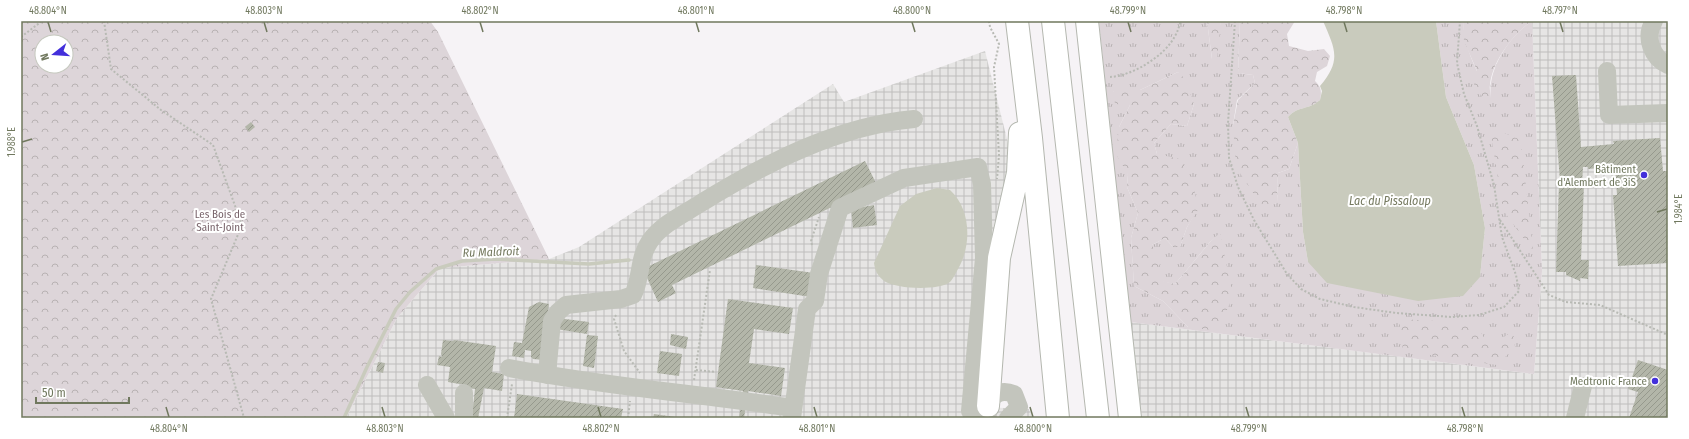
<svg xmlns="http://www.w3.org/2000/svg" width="1689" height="439" font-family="'Fira Sans Condensed',sans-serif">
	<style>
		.industrial { fill: url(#industrial-grid) }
		.grass { fill: url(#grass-tufts); fill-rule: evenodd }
		.forest { fill: url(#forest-crowns); fill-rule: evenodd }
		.water { fill: #c9cbbd }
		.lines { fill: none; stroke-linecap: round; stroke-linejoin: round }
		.stream { stroke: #c9cbbd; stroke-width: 3.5 }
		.building { fill: url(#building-hatch) }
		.highway-casing { stroke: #b4b7af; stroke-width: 24 }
		.path { stroke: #b8bab4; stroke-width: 2; stroke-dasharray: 2 2; stroke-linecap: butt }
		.minor { stroke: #c3c5bd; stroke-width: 18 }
		.highway { stroke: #fff; stroke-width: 22 }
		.ticks { fill: none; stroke: #70785e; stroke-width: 1.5 }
		.poi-dot { fill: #432fdb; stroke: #fff; stroke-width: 1.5 }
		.labels { text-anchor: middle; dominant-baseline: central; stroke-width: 4; stroke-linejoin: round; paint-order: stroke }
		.poi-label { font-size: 11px; fill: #70785e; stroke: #fff; text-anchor: end }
		.park-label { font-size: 11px; fill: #7a656c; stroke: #fff }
		.water-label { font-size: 12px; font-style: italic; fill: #74785e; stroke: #fff }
		.neatline { fill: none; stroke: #70785e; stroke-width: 1.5 }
		.ticks-label { font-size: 10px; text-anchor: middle; fill: #70785e }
	</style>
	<defs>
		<pattern id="industrial-grid" width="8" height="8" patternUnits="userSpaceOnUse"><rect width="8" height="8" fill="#e6e5e4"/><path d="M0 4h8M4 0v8" fill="none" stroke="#bfbebc"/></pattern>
		<pattern id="grass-tufts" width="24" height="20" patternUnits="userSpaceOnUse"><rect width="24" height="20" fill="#ddd5d9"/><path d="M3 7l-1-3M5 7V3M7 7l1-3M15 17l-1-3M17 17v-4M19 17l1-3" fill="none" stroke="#b8b2b3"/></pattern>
		<pattern id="forest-crowns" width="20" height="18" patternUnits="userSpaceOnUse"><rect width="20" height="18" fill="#ddd5d9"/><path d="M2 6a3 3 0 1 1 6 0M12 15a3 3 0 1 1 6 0" fill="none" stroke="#b8b2b3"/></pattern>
		<pattern id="building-hatch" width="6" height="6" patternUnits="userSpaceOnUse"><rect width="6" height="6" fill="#b3b6a9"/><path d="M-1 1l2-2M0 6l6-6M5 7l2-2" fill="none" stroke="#96998d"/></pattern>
	</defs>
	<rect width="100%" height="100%" fill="#f6f3f6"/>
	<path class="industrial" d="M1532 21H1668V418H1142L1130 322 1534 374 1542 271Z
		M985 51 1010 151 978 407 1029 409 1033 418H346L397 318 440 268 549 259 579 247 833 84 844 102Z"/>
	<path class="grass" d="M1099 21H1207L1212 59 1221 21H1240L1238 73 1253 75 1255 83 1237 100 1233 125 1267 206 1277 203 1278 173 1289 169 1298 143 1303 232 1308 262 1480 277 1485 228 1474 165 1446 97 1436 21H1463C1465 52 1477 71 1491 98 1487 71 1507 40 1528 24V21H1532L1542 271 1534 374 1130 322ZM1178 72 1194 104 1187 126 1171 124 1154 143 1157 154 1197 210 1187 227 1180 247H1173L1165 238 1152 245 1153 280 1175 284 1210 242 1220 234 1188 327 1163 301 1134 286 1131 238 1138 213 1127 187 1128 175 1119 127 1130 105 1113 91 1140 90Z"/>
	<path class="forest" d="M21 21H430L438 32 549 259 440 268 397 318 346 418H21ZM42 42H66V66H42Z
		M1207 21H1221L1217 58 1212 59Z
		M1240 21H1295L1287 34 1289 46 1308 51 1324 49 1330 56 1327 66 1317 72 1315 81C1321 87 1322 91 1320 100 1307 111 1299 105 1288 117L1298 143 1289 169 1278 173 1277 203 1267 207 1259 202 1236 167 1233 125 1238 100 1255 83 1253 75 1238 73Z
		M1463 21H1528V24C1511 37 1492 63 1490 85 1489 89 1491 94 1491 98L1482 97 1472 81 1477 71 1464 41Z
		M1178 72 1185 79 1194 104 1187 126 1171 124 1154 143 1157 154 1180 159 1193 181 1198 210 1187 227 1180 247H1173L1165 238 1152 245 1161 261 1154 279 1175 284 1210 242 1220 233 1233 296 1218 331 1188 327 1163 301 1134 286 1131 238 1138 213 1127 187 1128 175 1116 154 1119 127 1130 105 1115 104 1113 90H1140Z
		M1502 132 1521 140 1533 251 1503 210 1491 135Z
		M1399 319 1476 323 1487 344 1498 341 1513 331 1515 347 1497 365 1403 351Z"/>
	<path class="water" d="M1323 21H1436L1446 97 1474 165 1485 228 1480 277 1463 296 1418 301 1327 283 1308 262 1303 232 1298 143 1288 117C1299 105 1307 111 1320 100L1322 91 1320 86C1342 60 1335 49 1323 21Z
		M937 188 950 190C971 209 972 245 958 269 956 273 953 279 950 282 938 291 896 289 884 281 878 276 875 271 874 263L900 206 916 194Z"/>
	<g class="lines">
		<path class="stream" d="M344 418 367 367 396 309 410 292 436 269 462 261 496 259 589 264 629 260"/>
	</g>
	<path class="building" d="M1576 75 1581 147 1614 144 1613 141 1660 138 1663 171H1668V263L1618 266 1613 195H1617L1615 165 1613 167 1588 169V167H1583L1582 184H1584L1581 260H1589L1588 279 1580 278V281L1566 275V272H1556L1559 183 1561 181H1560L1552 76Z
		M251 122 255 127 249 132 245 127Z
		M865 161 877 185 672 285 676 293 658 302 643 269Z
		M874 205 877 225 853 228 851 209Z
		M756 265 814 273 811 297 753 288Z
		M728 299 793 308 789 334 754 329 749 363 785 368 781 396 748 391 744 418H739L743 391 716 387Z
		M539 302 549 304 543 346 544 360 533 359 531 357V351L525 350 524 358 512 356 514 342 522 343 529 307Z
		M557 318 589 322 587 334 556 329Z
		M671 334 688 337 686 349 670 345Z
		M587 335 598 336 594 368 583 366Z
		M443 340 453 341 454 340 496 346 492 372 504 374 502 391 484 388 478 418H468L473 407 475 389 469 388 465 385 448 382 450 367 437 365 439 356 442 357 441 354Z
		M660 351 682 354 679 376 657 373Z
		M1638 360 1668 370V418H1629L1638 392 1628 389Z
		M378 362 385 363 383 373 376 371Z
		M517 394 623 409 621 418H514Z
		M654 414 675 417V418H653Z"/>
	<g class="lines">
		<g class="highway-casing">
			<path id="highway" d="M1017 21 1031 138 1058 418
				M1053 21 1098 418
				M1087 21 1130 418
				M988 406 999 258 1018 173 1020 133"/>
		</g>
		<path class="path" d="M104 21 111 69 161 110 213 145 242 225 211 299 244 418
			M989 21 990 27 999 44 994 67 999 155 997 179
			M1235 21 1228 123 1229 158 1238 187 1254 220 1287 274 1301 289 1320 299 1354 307 1396 313 1452 317 1479 315 1504 307 1519 291 1516 275 1502 237 1494 185 1477 126 1464 94 1457 63 1460 21
			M21 37 42 21
			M1110 77C1132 76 1165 56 1175 36 1178 31 1179 26 1181 21
			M1500 220 1549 295 1566 302 1600 305 1668 335
			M812 245 811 241 819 217
			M616 315 614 319 624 351 640 373
			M696 370 716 372
			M694 380 710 270
			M507 418 512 384
			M628 418 630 401"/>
		<path class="minor" d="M1654 21C1644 37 1652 58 1668 65
			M1607 71 1609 115 1668 113
			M509 368C603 386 699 394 793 408
			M547 375 552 321 558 312 566 305 621 299 633 295C642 277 638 258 650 241 662 224 684 214 701 203 766 163 837 126 914 119
			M427 385 446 418
			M464 393V418
			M988 412C989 396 999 388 1014 394L1019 407 1008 418
			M792 418 807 309 815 301 819 274 840 208 904 178 978 167 982 184 984 258 970 411 987 414
			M1575 418 1583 386"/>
		<use href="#highway" class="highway"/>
	</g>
	<path class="ticks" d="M48 22 51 32M264 22 267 32M480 22 483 32M696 22 699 32M912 22 915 32M1128 22 1131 32M1344 22 1347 32M1560 22 1563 32M22 142 32 139M1657 212 1667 209M166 407 169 417M382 407 385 417M598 407 601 417M814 407 817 417M1030 407 1033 417M1246 407 1249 417M1462 407 1465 417"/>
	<g class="poi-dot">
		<circle cx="1644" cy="175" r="4"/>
		<circle cx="1655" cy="381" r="4"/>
	</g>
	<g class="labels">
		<g class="poi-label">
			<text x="1636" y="169">Bâtiment<tspan x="1636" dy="13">d'Alembert de 3iS</tspan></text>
			<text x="1647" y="381">Medtronic France</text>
		</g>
		<g class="park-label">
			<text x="220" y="214">Les Bois de<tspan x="220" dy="13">Saint-Joint</tspan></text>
		</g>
		<g class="water-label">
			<text x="1390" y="201">Lac du Pissaloup</text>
			<text transform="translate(491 252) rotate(-2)">Ru Maldroit</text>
		</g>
	</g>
	<rect width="1689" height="439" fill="none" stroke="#ffffff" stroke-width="44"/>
	<g transform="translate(54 54) rotate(253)"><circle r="19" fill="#ffffff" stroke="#c6c9bf"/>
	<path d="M0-3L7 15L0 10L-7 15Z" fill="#432fdb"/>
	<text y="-6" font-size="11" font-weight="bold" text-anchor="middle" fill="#70785e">N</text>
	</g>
	<path d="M36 397v6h93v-6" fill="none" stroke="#70785e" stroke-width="2"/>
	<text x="42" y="397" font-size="12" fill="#70785e" stroke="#ffffff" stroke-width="3" paint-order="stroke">50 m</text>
	<rect x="22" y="22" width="1645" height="395" class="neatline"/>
	<g class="ticks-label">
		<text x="48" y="14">48.804°N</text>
		<text x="264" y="14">48.803°N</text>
		<text x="480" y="14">48.802°N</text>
		<text x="696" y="14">48.801°N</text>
		<text x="912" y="14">48.800°N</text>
		<text x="1128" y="14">48.799°N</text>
		<text x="1344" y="14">48.798°N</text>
		<text x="1560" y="14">48.797°N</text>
		<text transform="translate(11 142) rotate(-90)" y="4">1.988°E</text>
		<text transform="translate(1678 209) rotate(-90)" y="4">1.984°E</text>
		<text x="169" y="432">48.804°N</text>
		<text x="385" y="432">48.803°N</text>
		<text x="601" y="432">48.802°N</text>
		<text x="817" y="432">48.801°N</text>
		<text x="1033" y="432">48.800°N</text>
		<text x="1249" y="432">48.799°N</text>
		<text x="1465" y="432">48.798°N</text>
	</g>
</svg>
